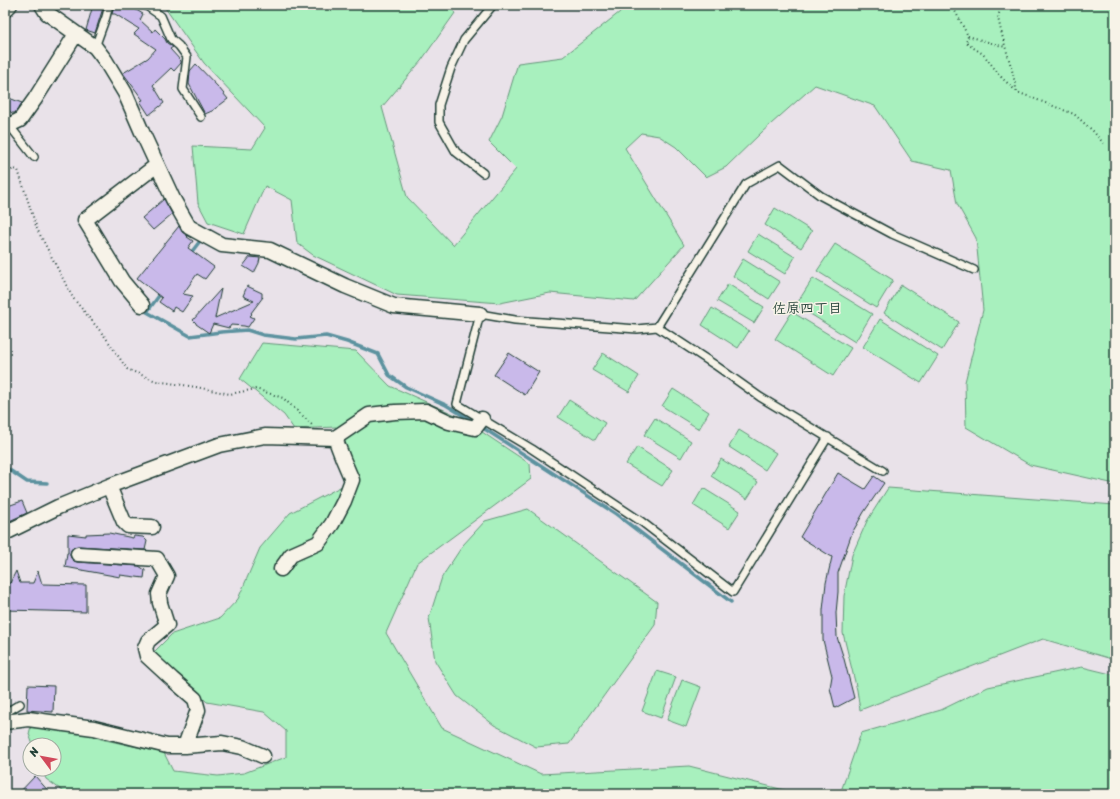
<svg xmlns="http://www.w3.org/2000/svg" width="1120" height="799" font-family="Sriracha,'Klee One',sans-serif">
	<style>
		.green { fill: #a8f0be; stroke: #649679 }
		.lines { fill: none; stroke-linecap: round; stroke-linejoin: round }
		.stream { stroke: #5c929f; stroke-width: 3.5 }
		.building { fill: #c9b9ea; stroke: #1f3d34 }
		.lane-casing { stroke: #1f3d34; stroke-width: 10 }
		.street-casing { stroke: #1f3d34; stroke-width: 17 }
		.path { stroke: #1f3d34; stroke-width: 2; stroke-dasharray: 1 3; stroke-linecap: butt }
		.lane { stroke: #f7f3e8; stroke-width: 7 }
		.street { stroke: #f7f3e8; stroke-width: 14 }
		.labels { text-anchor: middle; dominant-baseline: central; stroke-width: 3; stroke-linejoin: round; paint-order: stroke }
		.neighbourhood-label { font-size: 14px; font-weight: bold; fill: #1f3d34; stroke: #f7f3e8 }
	</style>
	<rect width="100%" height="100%" fill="#e9e2e9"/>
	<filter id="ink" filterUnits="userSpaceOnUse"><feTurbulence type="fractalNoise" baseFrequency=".025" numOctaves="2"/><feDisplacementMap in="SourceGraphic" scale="8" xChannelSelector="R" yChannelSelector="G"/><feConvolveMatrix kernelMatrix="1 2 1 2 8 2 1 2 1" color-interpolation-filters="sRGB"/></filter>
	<g filter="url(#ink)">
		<path class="green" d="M163 5H449L455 13 421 61 382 107 407 197 453 245 516 169 489 142 502 116 518 63 563 57 620 12 622 5H1115V484L1030 465 966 427 965 382 983 310 976 238 957 204 951 170 912 161 875 106 815 85 762 132 726 167 706 177 676 147 659 136 641 133 625 148 684 245 634 301 550 293 500 303 397 295 313 255 297 243 292 200 265 186 244 234 208 222 198 203 193 146 252 149 265 128 204 63Z
			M775 208 812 231 801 248 765 225Z
			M758 234 795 257 785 274 748 251Z
			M835 244 893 280 876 308 817 271Z
			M743 259 780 282 769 299 733 276Z
			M813 278 872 314 855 342 796 305Z
			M728 284 764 307 754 323 717 301Z
			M901 285 959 322 942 350 884 313Z
			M712 308 749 331 738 348 702 325Z
			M792 312 851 348 833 376 775 339Z
			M880 319 938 356 921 383 863 347Z
			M262 343 356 351 390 386 458 416 530 464 531 479 417 563 386 633 442 728 541 774 689 766 800 794H67L46 779 42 769H54V745H33L29 734 34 714 101 739 164 753 173 771 218 776 244 773 286 757V731L264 712 207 702 153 653 172 634 220 618 238 599 260 548 290 513 344 485 336 427 294 429 284 415 240 379Z
			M603 353 639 376 629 392 592 370Z
			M673 389 709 412 699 429 662 406Z
			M569 400 605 423 595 440 558 417Z
			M655 418 691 441 681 458 644 435Z
			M739 430 776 453 765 470 729 447Z
			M637 447 673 470 662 486 626 464Z
			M721 459 758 482 747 499 711 476Z
			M703 488 740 511 729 528 693 505Z
			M888 488 1115 505V660L1043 639 860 710 857 690 843 633 844 596 852 555 867 521Z
			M528 509 657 602 655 625 569 744 536 747 494 725 457 696 435 661 429 618 442 577 463 545 485 521Z
			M1082 667 1115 675V794H840L861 733 941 710 988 687Z
			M657 671 676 677 661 718 642 711Z
			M682 680 701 687 686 727 667 720Z"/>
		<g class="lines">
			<path class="stream" d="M190 254 200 241
				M161 293 147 312 190 336 221 332 247 330 263 335 296 339 326 336 347 342 378 354 389 375 406 387 446 405 474 422
				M480 426 616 514 731 602
				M5 467 27 482 47 483"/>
		</g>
		<path class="building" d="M93 5H104L95 33 86 30Z
			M114 5H128L143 14 140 20 153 32 155 29 165 39 167 43 173 47 170 49 181 61V63L174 71 171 68 153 85 164 103 149 115 140 101 143 100 123 73 148 58 156 49 134 34 139 29 115 14H112Z
			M196 64 219 88 228 99 212 111 205 114 189 84 190 71Z
			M9 98 22 103 15 113H12L5 108V104Z
			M164 199 172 214 153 230 142 218Z
			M179 226 182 232 188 236 187 237 193 241 188 248 214 267 205 279 197 274 183 294 193 296 182 312 174 307 172 311 159 302 162 298 137 278Z
			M250 257 260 258 259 263 254 273 243 266Z
			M247 286 262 293V298L263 297 251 313 252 314 250 316 254 318 248 327 244 326 231 325 229 328 213 324 209 333 196 324V323L193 320 221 289 215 318 254 301 243 296Z
			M509 353 539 372 525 395 494 375Z
			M838 473 865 489 874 476 884 483 864 512 852 533 838 573V592L836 613 837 637 844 659 854 698 835 708 830 688 832 676 823 640V610L826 583 832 557 800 537Z
			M22 501 27 513 5 523V507Z
			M109 533 133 538 134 536 143 537 147 541 145 550 78 546 74 547 71 550 70 554 71 558 74 561 77 562 139 566 145 570 144 578 120 575V577L65 567 67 553H68V534L86 536V534Z
			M16 571 20 583H33L38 571 42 584 86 585V612L5 610V583H10Z
			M28 685 54 686 53 712 27 710Z
			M35 776 51 794H18Z"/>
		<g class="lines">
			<g class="lane-casing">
				<path id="lane" d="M145 5 161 16 171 39 179 46 187 57 183 89 201 117
					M95 47 106 17 109 5
					M9 125 34 157
					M483 173 456 152 439 122V105L451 68 464 40 493 5
					M657 327 746 184 780 165 821 196 892 234 974 270
					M828 437 733 592 642 522 532 449 457 404 480 314 515 320 637 329 657 327 715 365 760 397 883 471
					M5 713 20 704"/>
			</g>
			<g class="street-casing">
				<path id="street" d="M42 5 47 13 95 47 105 60 125 93 142 132 173 199 189 227 222 245 270 250 345 286 394 306 480 314
					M5 10 10 5
					M5 127 20 120 35 99 76 34
					M142 305 122 281 85 220 157 165
					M109 486 124 522 128 526 152 527
					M5 533 58 507 109 486 219 445 265 436 335 438
					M78 554 157 559 167 576 159 594 160 603 167 625 148 641 145 648 147 656 172 679 195 699 198 710 185 746
					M281 569 291 555 318 543 332 524 344 501 352 480 343 459 335 438 369 415 395 412 426 411 449 422 475 428 482 419
					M5 722 28 719 94 728 167 746H185L222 743 242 747 263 756"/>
			</g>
			<path class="path" d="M951 5 953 7 968 36 966 43 983 54 1002 78 1016 91
				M1001 5 998 18 1002 35 1012 70 1017 92 1074 114 1093 131 1104 144
				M968 36 1005 47
				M5 175 13 169 18 170 37 229 73 298 106 338 127 369 156 381 196 387 230 394 256 389 283 398 304 417 312 425"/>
			<use href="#lane" class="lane"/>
			<use href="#street" class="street"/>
		</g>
	</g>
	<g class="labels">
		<g class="neighbourhood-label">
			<text x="807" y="308">佐原四丁目</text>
		</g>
	</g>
	<rect width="1120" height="799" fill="none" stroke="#f7f3e8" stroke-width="20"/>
	<rect x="10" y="10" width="1100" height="779" fill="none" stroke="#1f3d34" stroke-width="1.5" filter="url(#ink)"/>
	<g transform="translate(42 757) rotate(302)"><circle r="19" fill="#f7f3e8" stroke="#a1aaa0"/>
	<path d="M0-3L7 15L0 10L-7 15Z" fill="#d1495b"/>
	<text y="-6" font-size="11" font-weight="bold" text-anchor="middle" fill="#1f3d34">N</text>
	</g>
</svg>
